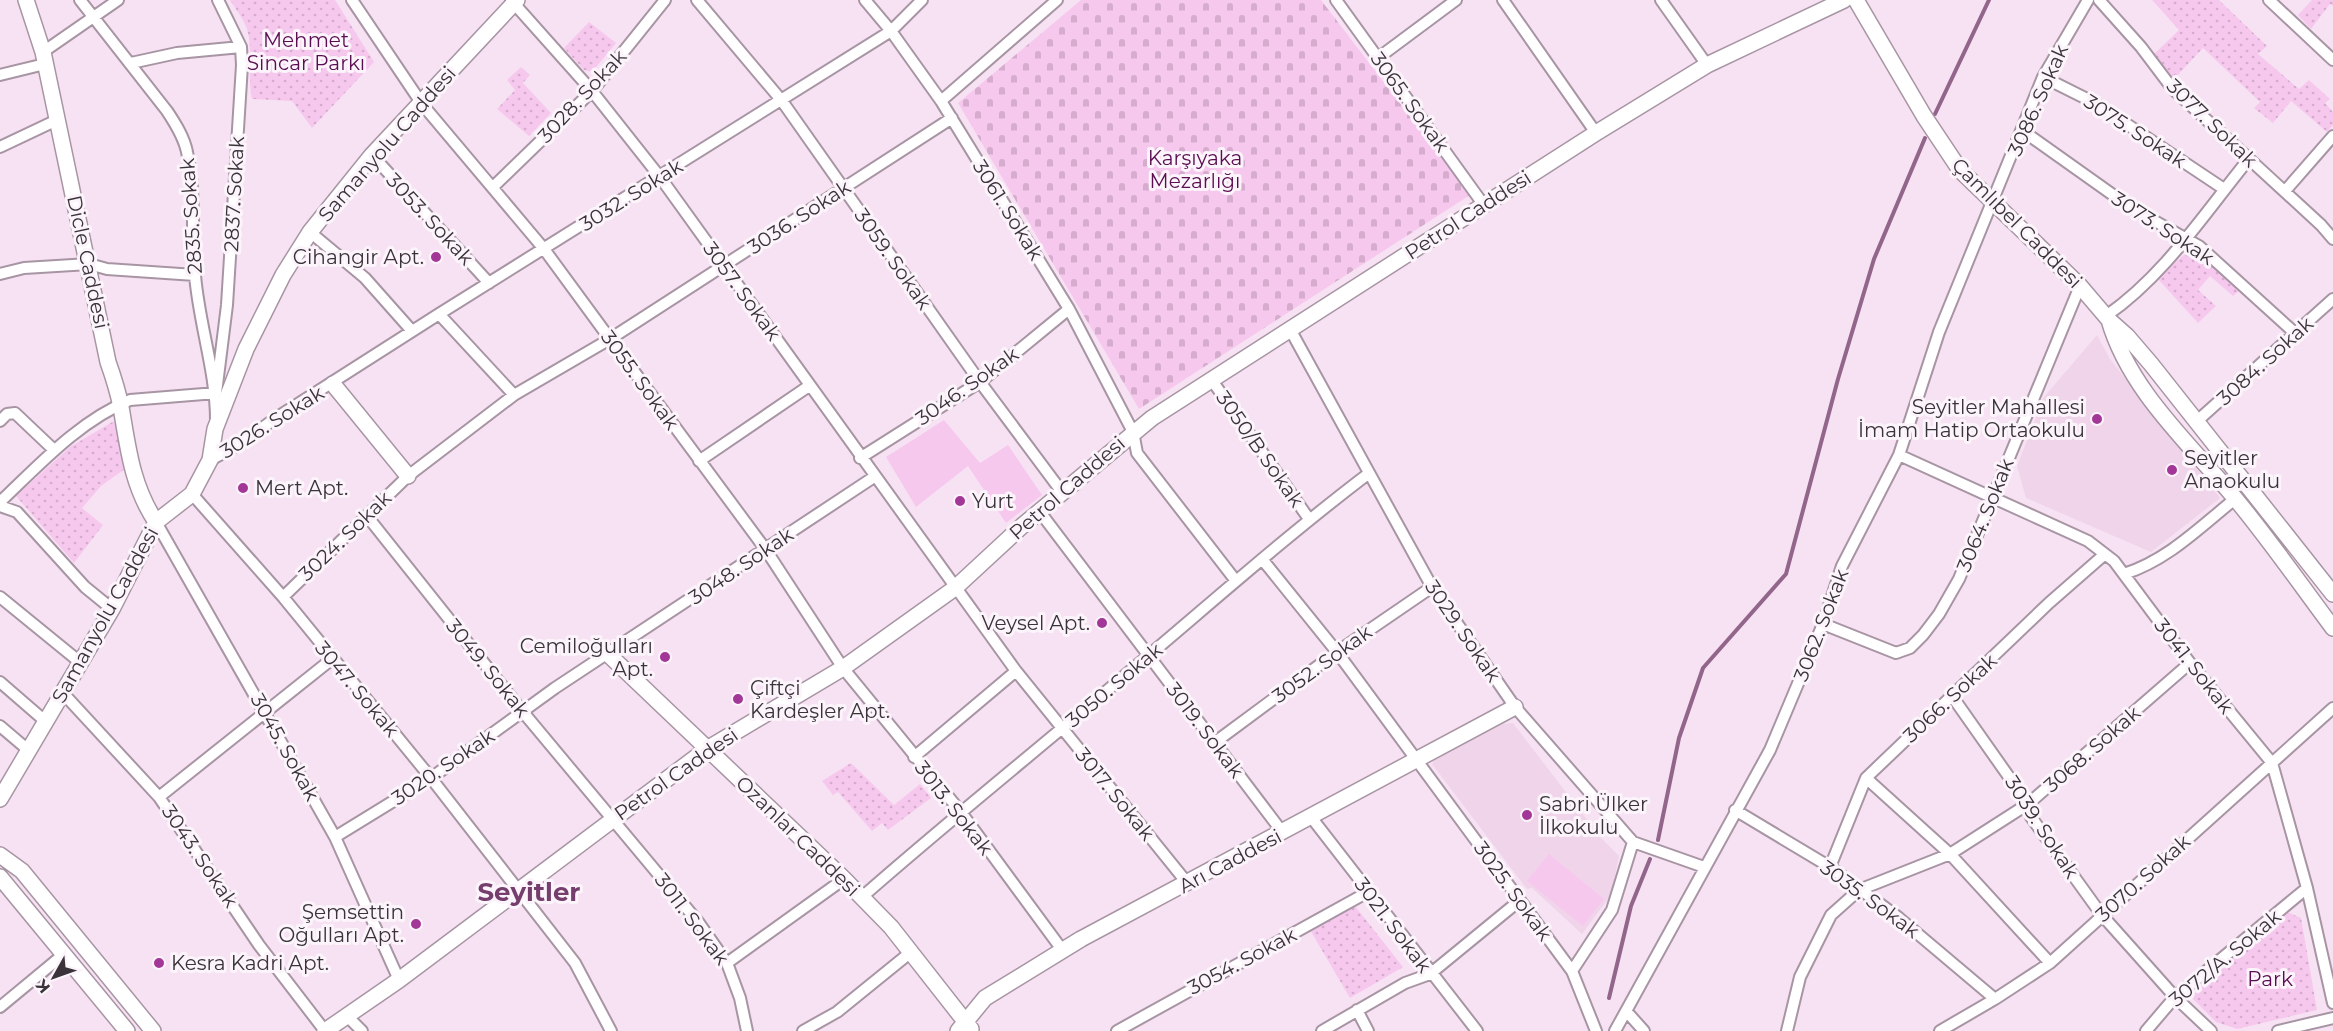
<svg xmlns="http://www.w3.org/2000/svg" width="2333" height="1031" font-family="Montserrat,sans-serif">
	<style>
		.built { fill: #f0d4ea }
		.grass { fill: #f7c8ee }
		.cemetery { fill: url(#cemetery-stones) }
		.park { fill: url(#park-dots) }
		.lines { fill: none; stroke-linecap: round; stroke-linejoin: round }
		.stream { stroke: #92658a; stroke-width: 4 }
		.street-casing { stroke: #a895a4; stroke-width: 14 }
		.secondary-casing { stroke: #a895a4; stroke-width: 18 }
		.street { stroke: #fff; stroke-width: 10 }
		.secondary { stroke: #fff; stroke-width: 15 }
		.poi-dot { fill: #a33797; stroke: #fcf4fb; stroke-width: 2 }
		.labels { text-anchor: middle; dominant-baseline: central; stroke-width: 6; stroke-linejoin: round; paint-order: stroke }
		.park-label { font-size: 20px; fill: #5a0e52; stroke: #fcf4fb }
		.street-label { font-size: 20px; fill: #3b333a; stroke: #fcf4fb }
		.poi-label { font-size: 20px; fill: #3b333a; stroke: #fcf4fb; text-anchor: start }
		.district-label { font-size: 26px; font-weight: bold; fill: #753e6d; stroke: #fcf4fb }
	</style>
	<defs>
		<pattern id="cemetery-stones" width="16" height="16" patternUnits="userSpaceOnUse" patternTransform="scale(1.5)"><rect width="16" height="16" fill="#f7c8ee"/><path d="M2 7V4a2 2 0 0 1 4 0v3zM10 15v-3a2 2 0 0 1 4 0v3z" fill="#d5accd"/></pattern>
		<pattern id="park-dots" width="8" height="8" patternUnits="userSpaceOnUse" patternTransform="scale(1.5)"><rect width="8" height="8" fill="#f7c8ee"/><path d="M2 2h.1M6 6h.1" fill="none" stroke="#d5accd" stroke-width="1.8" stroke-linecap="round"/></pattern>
	</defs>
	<rect width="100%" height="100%" fill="#f7e2f3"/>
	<path class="built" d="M2097 335 2110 359 2220 498 2151 552 2026 498 2017 466 2044 397Z
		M1513 723 1601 838 1619 856 1611 895 1582 934 1532 888 1527 889 1432 764 1436 758 1503 724Z"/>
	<path class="grass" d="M944 420 980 463 1008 445 1042 495 1006 523 968 466 916 507 886 457Z
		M1549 854 1604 899 1583 926 1527 881Z"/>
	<path class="cemetery" d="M1081 0H1321L1470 195 1139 409 958 103Z"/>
	<path class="park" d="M230 0H335L374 62 312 128 292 101 252 99C247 77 253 55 248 33 246 22 236 10 230 0Z
		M2152 0H2219L2267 46 2258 54 2299 89 2309 80 2330 99 2325 103 2333 112V125L2327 132 2291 101 2273 123 2254 108 2260 102 2203 48 2174 79 2153 55 2179 30Z
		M2312 0H2333V6L2330 4 2311 29 2298 15Z
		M589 22 616 43 592 72 584 70 564 48Z
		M521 67 530 75 523 83 551 113 529 136 497 109 515 90 507 80Z
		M2191 249 2202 255 2239 291 2233 296 2210 276 2198 290 2216 306 2198 323 2157 278Z
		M114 421 125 469 101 486 82 508 103 525 74 563 16 496 70 447Z
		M851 763 894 805 920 784 931 798 888 830 882 823 872 831 838 792 833 795 822 781Z
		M1355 906 1403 967 1350 998 1310 930Z
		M2285 911 2301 918 2317 1010 2237 1029 2216 1022 2189 995Z"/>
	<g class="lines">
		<path class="stream" d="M1935 114 1989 0
			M1658 840 1679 738 1703 668 1786 574 1838 379 1874 259 1925 138
			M1609 998 1631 906 1650 859"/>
		<g class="street-casing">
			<path id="street" d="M80 0 167 111C175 123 184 137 187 152 196 191 191 235 195 275 199 324 216 371 216 420
				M352 0 422 104 544 249 610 339 766 550 843 668 960 811 1063 951
				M511 0 592 91 660 177 1016 671 1188 884
				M697 0 782 101 980 382 1062 492
				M865 0 891 31 941 101 1069 309 1133 432 1137 453 1236 581
				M1336 0 1483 204
				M1503 0 1596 133
				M1661 0 1707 65
				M2099 0 2141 47 2172 88 2321 225 2333 239
				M2269 0 2333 60
				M43 52 118 0
				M1378 58 1456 0
				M131 63 177 53 241 47
				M0 75 45 64
				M2043 77 2095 103 2224 189
				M941 101 1057 0
				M2023 131 2130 207 2199 246 2296 334
				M0 147 57 120
				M372 155 489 283
				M493 187 592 91 665 0
				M2285 191 2333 136
				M310 232 365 278 412 331
				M0 274 24 268 89 264 107 269 195 275
				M439 314 514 395
				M2106 316C2164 276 2204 214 2248 160
				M1291 331 1432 587 1515 707 1633 842 1704 867
				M1211 379 1309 519
				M0 421 7 414 15 413 54 450
				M2196 422 2333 299
				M1899 455 2088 541 2114 561 2190 663 2272 763 2307 888 2333 1003
				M860 458 980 382 1069 309
				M210 460 242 443 273 420 439 314 891 31 922 0
				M699 461 809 386
				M192 494 283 597 431 778 575 963 611 1031
				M0 502C39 465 79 421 130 400L216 393 227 305 242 65 241 47 218 0
				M0 506 17 512 85 587 112 609
				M1040 512 1283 833
				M367 516 523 712 699 923 727 963 740 998 747 1031
				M156 522 335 837 399 980
				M1262 559 1337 652 1572 971 1596 1031
				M2124 574C2168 560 2200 527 2235 499
				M0 597 81 663
				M283 597 408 476 514 395 610 339 952 118
				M1823 624 1896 653 1910 648 1923 635 1939 614 1959 579 2080 286
				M0 682 45 721
				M62 692 159 797 259 945 325 1031
				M1952 696 2028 804 2031 817 2101 914 2175 997 2211 1031
				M0 726 27 749
				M1214 743 1337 652 1432 587
				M914 757 1016 671
				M1866 778 1950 854 2050 963
				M159 797 332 659
				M1735 810 1830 867 1899 918 1995 999
				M1311 817 1477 1031
				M335 837 431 778 555 688 874 477
				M1830 867 1866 778 2049 603 2105 554
				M862 897C945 824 1031 755 1116 683 1200 613 1281 540 1368 474
				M727 963 844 879
				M1572 971 1612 910 1633 842
				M0 1007 64 954
				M1357 1010 1368 1031
				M1627 1012 1644 1031
				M347 1016 362 1031
				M803 1031 837 1012 911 952
				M1117 1031 1368 892
				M1322 1031 1405 983 1430 974 1519 901
				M1615 1031 1770 750 1823 624 1842 566 1899 455 1939 332 2043 77 2088 0
				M1787 1031 1800 977 1831 915 1859 890 1950 854 2028 804 2190 663
				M1940 1031 1995 999 2050 963 2333 708
				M2146 1031 2175 997 2307 888
				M2278 1031 2333 1018"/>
		</g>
		<g class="secondary-casing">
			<path id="secondary" d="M26 0 43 52 108 362C113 376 118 392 121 407 128 448 132 486 156 522
				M1856 0 1924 116 1960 170 2080 286 2109 320
				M333 384 408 476
				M2333 594 2151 364 2127 336 2109 320C2129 390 2189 443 2234 497 2269 539 2300 584 2333 628
				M608 654 844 879 891 927 971 1029
				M0 799 112 609 156 522 192 494 210 460 215 429 246 349 283 275 310 232 372 155 517 0
				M0 855 22 871 153 1031
				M0 877 127 1031
				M325 1031 399 980 707 749 843 668 955 588 1022 526 1152 418 1596 133 1707 65 1844 0
				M958 1031 985 998 1081 939 1515 707"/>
		</g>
		<use href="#street" class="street"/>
		<use href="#secondary" class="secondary"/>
	</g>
	<g class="poi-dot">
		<circle cx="436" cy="257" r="6"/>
		<circle cx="2097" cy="419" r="6"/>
		<circle cx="2172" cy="470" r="6"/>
		<circle cx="243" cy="488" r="6"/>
		<circle cx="960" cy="501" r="6"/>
		<circle cx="1102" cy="623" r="6"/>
		<circle cx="665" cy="657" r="6"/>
		<circle cx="738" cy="699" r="6"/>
		<circle cx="1527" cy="815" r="6"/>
		<circle cx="416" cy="924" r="6"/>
		<circle cx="159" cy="963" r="6"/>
	</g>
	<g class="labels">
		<g class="park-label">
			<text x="306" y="40">Mehmet<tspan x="306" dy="23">Sincar Parkı</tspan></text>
			<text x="1195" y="158">Karşıyaka<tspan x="1195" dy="23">Mezarlığı</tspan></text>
			<text x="2270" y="979">Park</text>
		</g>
		<g class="street-label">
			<text transform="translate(582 96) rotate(-47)">3028. Sokak</text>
			<text transform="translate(2038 100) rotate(-66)">3086. Sokak</text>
			<text transform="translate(1410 102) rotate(54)">3065. Sokak</text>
			<text transform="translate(2212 123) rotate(44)">3077. Sokak</text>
			<text transform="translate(2135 131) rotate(33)">3075. Sokak</text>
			<text transform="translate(387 144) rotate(-49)">Samanyolu Caddesi</text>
			<text transform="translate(234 194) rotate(-87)">2837. Sokak</text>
			<text transform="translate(631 195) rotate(-32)">3032. Sokak</text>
			<text transform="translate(1008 210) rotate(58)">3061. Sokak</text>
			<text transform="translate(1468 215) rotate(-33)">Petrol Caddesi</text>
			<text transform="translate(191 216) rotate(-94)">2835. Sokak</text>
			<text transform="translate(799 217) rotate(-33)">3036. Sokak</text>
			<text transform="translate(430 219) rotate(47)">3053. Sokak</text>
			<text transform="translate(2017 223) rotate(45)">Çamlıbel Caddesi</text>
			<text transform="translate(2163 228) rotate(33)">3073. Sokak</text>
			<text transform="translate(893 259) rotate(55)">3059. Sokak</text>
			<text transform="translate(88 262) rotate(78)">Dicle Caddesi</text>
			<text transform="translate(742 291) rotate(54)">3057. Sokak</text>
			<text transform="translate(2265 361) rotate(-42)">3084. Sokak</text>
			<text transform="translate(640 380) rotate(54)">3055. Sokak</text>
			<text transform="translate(967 386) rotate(-35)">3046. Sokak</text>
			<text transform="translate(272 422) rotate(-32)">3026. Sokak</text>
			<text transform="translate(1260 449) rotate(55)">3050/B Sokak</text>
			<text transform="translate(1067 488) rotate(-41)">Petrol Caddesi</text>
			<text transform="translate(1985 515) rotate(-68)">3064. Sokak</text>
			<text transform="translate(345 536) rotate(-44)">3024. Sokak</text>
			<text transform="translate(741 566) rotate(-34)">3048. Sokak</text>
			<text transform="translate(105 615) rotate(-61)">Samanyolu Caddesi</text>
			<text transform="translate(1821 625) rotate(-69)">3062. Sokak</text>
			<text transform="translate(1463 631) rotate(56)">3029. Sokak</text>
			<text transform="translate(1322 664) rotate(-36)">3052. Sokak</text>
			<text transform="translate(2194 666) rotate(52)">3041. Sokak</text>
			<text transform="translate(488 668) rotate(51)">3049. Sokak</text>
			<text transform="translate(1114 685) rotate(-40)">3050. Sokak</text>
			<text transform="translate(357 689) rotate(50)">3047. Sokak</text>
			<text transform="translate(1950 698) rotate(-43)">3066. Sokak</text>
			<text transform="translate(1205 730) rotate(53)">3019. Sokak</text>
			<text transform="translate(285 747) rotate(61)">3045. Sokak</text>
			<text transform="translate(2092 749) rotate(-41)">3068. Sokak</text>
			<text transform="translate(443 767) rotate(-34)">3020. Sokak</text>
			<text transform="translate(676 774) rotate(-35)">Petrol Caddesi</text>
			<text transform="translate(1115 794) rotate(51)">3017. Sokak</text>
			<text transform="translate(954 808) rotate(52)">3013. Sokak</text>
			<text transform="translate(2042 827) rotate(57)">3039. Sokak</text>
			<text transform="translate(798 836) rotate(44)">Ozanlar Caddesi</text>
			<text transform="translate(200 856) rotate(56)">3043. Sokak</text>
			<text transform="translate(1230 861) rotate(-28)">Arı Caddesi</text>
			<text transform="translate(2143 878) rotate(-42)">3070. Sokak</text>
			<text transform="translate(1513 891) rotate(54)">3025. Sokak</text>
			<text transform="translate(1870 899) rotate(36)">3035. Sokak</text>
			<text transform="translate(692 919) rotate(53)">3011. Sokak</text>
			<text transform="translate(1393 925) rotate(53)">3021. Sokak</text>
			<text transform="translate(2225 958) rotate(-40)">3072/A. Sokak</text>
			<text transform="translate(1242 961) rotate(-28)">3054. Sokak</text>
		</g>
		<g class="poi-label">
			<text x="424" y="257" text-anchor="end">Cihangir Apt.</text>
			<text x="2085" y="407" text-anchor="end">Seyitler Mahallesi<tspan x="2085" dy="23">İmam Hatip Ortaokulu</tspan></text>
			<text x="2184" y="458">Seyitler<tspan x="2184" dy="23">Anaokulu</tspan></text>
			<text x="255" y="488">Mert Apt.</text>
			<text x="972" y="501">Yurt</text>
			<text x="1090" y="623" text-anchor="end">Veysel Apt.</text>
			<text x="653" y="646" text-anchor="end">Cemiloğulları<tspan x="653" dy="23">Apt.</tspan></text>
			<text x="750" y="688">Çiftçi<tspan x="750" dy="23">Kardeşler Apt.</tspan></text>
			<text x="1539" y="804">Sabri Ülker<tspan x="1539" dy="23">İlkokulu</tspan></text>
			<text x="404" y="912" text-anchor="end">Şemsettin<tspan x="404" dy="23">Oğulları Apt.</tspan></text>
			<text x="171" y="963">Kesra Kadri Apt.</text>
		</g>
		<g class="district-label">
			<text x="529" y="892">Seyitler</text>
		</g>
	</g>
	<g transform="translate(54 977) rotate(230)" stroke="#fcf4fb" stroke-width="4.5" paint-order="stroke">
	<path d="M0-4.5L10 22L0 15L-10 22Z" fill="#3b333a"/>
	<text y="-9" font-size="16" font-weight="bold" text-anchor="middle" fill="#3b333a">K</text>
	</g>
</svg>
